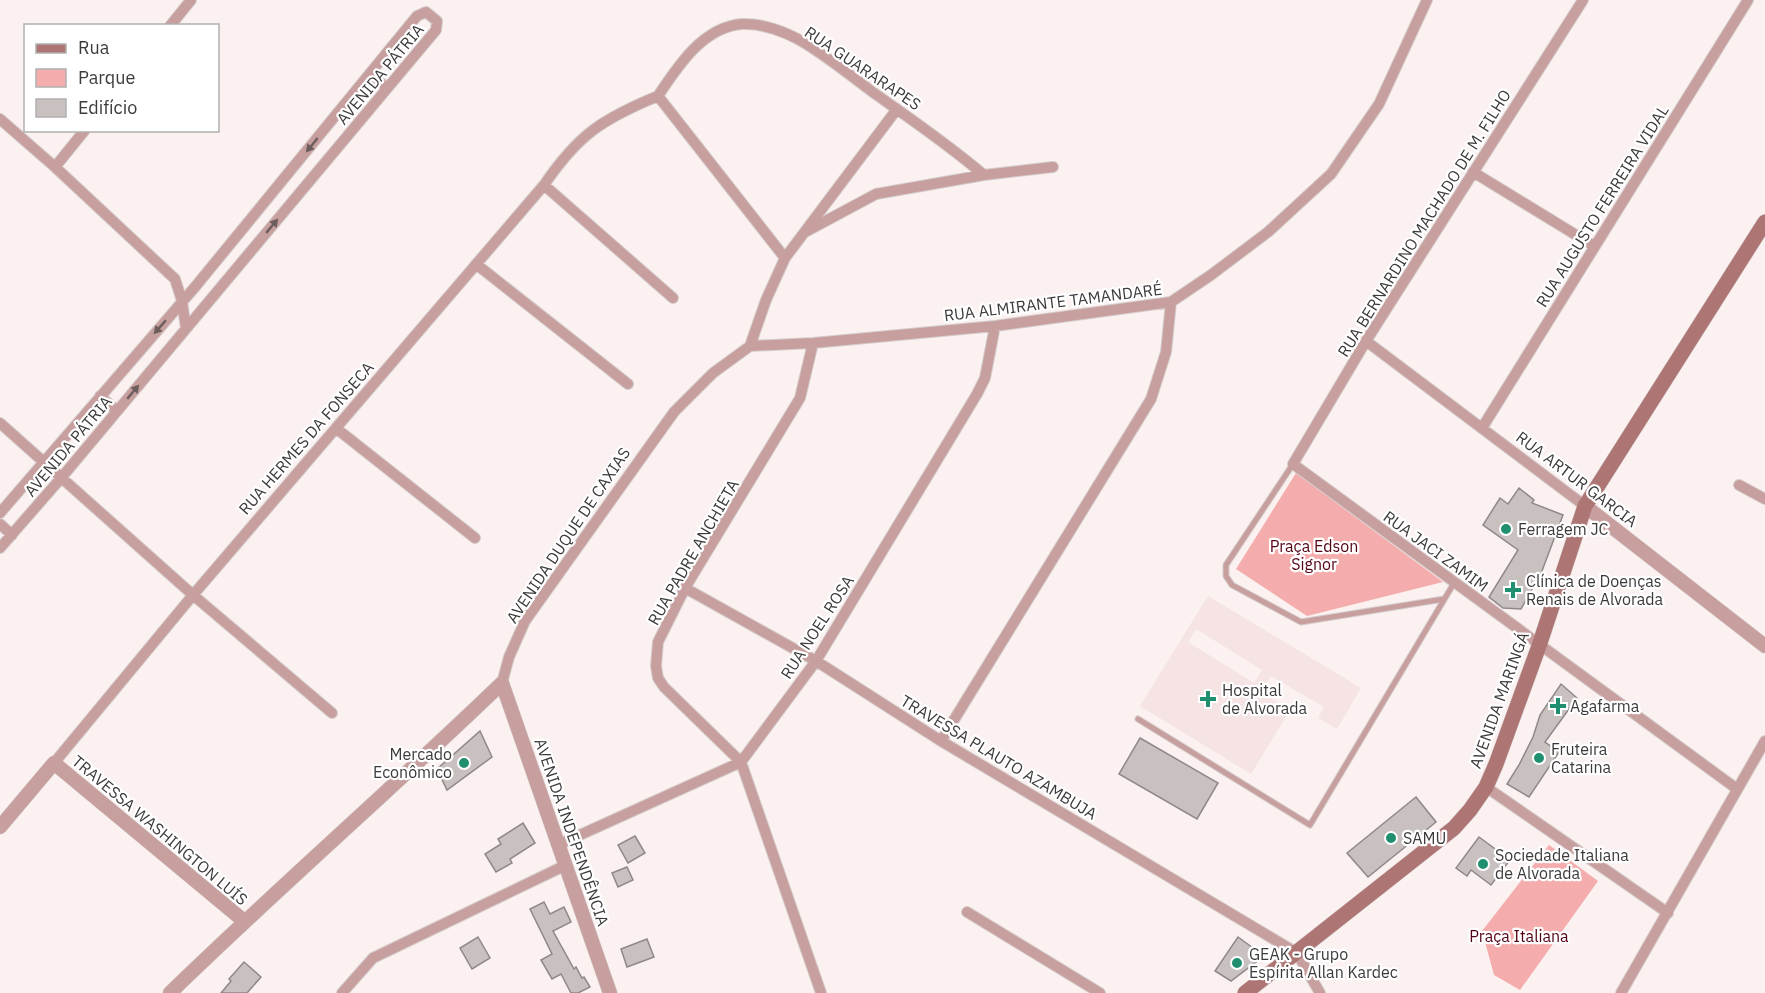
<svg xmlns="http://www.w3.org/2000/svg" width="1765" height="993" font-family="'IBM Plex Sans',sans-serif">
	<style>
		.built { fill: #f6e3e3; fill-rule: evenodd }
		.green { fill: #f5acac }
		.building { fill: #c9c0c0; stroke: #908888; stroke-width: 1.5 }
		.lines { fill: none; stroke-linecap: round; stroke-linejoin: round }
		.service-casing { stroke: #d5cccc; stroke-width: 7 }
		.minor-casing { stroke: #d5cccc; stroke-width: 12 }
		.tertiary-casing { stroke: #d5cccc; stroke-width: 15 }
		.secondary-casing { stroke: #d5cccc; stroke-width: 16 }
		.service { stroke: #c79f9e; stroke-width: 5 }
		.minor { stroke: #c79f9e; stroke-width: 10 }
		.tertiary { stroke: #c79f9e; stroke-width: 14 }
		.secondary { stroke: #ae7575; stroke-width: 15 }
		.oneway { fill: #6d5d5d }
		.poi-dot { fill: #1f8f6f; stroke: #fff; stroke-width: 2 }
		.labels { text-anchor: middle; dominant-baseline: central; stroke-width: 4.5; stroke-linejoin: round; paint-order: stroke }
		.street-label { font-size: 16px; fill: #3d3a3a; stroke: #fff }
		.poi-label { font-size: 16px; fill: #3d3a3a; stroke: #fff; text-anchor: start }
		.park-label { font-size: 16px; fill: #530413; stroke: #fff }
	</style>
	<rect width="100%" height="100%" fill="#fbf1f1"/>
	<path class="built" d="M1208 596 1361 688 1337 729 1318 718 1324 707 1271 676 1261 692 1290 710 1251 774 1140 706ZM1196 629 1262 670 1254 683 1188 642Z"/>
	<path class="green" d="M1296 473 1443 582 1307 616 1236 569Z
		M1549 845 1598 881 1520 990 1494 975 1482 931Z"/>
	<path class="building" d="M1519 488 1534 500 1532 503 1563 515 1542 571 1521 609 1503 608 1489 597 1518 550 1483 525 1500 498 1508 504Z
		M1561 684 1577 698 1545 742 1559 752 1529 797 1507 784 1519 765 1533 737 1540 715Z
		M480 731 492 757 447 790 437 769Z
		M1140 738 1218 783 1197 819 1119 774Z
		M1416 797 1436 822 1368 877 1347 853Z
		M523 823 535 843 510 859 512 863 496 872 485 854 501 844 498 839Z
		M635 836 645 853 628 863 618 845Z
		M1479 837 1510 860 1491 885 1471 870 1467 876 1456 868Z
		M627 867 633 880 618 887 612 873Z
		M544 902 550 914 564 907 571 922 553 931 574 969 576 967 582 978 584 977 590 987 578 993H571L561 974 552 979 541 960 552 954 530 909Z
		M478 937 490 958 472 969 460 948Z
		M1238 937 1264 956 1231 981 1215 971Z
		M647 939 654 957 627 967 621 949Z
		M244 962 261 977 247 993H221L231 981 229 979Z"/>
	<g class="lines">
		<g class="service-casing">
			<path id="service" d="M1293 464 1226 565V576L1232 585 1301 622 1444 599
				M1138 719 1310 825 1454 583"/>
		</g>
		<g class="minor-casing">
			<path id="minor" d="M1583 0 1366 341 1293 464 1737 789
				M170 26 191 0
				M370 74 387 88
				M0 119 55 167 175 279 182 301 186 329
				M55 167 85 130
				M1473 172 1594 246
				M544 185 673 298
				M807 231 876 194 984 175 1053 167
				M785 258 658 96C678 66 703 27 742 24 762 23 786 32 803 42 828 57 851 76 874 93 911 119 949 145 984 175
				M476 264 628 384
				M1366 341 1585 506
				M813 343 800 398 685 588 658 642 656 666 658 678 664 687 741 762 821 993
				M750 346 813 343 995 326 1171 302 1211 275 1268 232 1331 174 1379 104 1427 0
				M100 396 117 411
				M0 423 193 595 332 713
				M1482 428 1748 0
				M337 429 475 538
				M1739 485 1765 499
				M0 513 195 287 417 16 426 12 437 21 436 30 62 477 0 548
				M0 524 12 535
				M685 588 816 661 941 741 1297 953 1320 993
				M502 683 509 657 525 621 674 412 713 373 750 346 766 300 785 258 897 109
				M941 741 1151 399 1166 352 1171 302
				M54 763 193 595 544 185C578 135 602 119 658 96
				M1486 787 1668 913
				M560 844 741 762 816 661 977 394 985 378 995 326
				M967 912 1100 993
				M342 993 373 958 566 865
				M1621 993 1765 741"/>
		</g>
		<g class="tertiary-casing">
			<path id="tertiary" d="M1585 506 1765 646
				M0 827 54 763 244 921
				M170 993C279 887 393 788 502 683L610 993"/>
		</g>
		<g class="secondary-casing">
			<path id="secondary" d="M1245 993 1454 828 1470 810 1486 787 1496 764 1539 646 1585 506 1765 222"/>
		</g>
		<use href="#service" class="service"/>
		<use href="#minor" class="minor"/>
		<use href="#tertiary" class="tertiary"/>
		<use href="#secondary" class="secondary"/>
	</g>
	<defs><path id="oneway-solid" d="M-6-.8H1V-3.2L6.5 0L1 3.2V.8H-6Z" transform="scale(1.5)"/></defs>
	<g class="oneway">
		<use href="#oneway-solid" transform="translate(312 145) rotate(129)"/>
		<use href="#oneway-solid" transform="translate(272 226) rotate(-50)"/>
		<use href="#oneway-solid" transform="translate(160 327) rotate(131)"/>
		<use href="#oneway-solid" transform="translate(133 392) rotate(-50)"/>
	</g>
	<g class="poi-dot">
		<circle cx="1506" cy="529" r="6"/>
		<path d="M1510 581h6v6h6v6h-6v6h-6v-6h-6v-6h6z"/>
		<path d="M1205 690h6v6h6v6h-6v6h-6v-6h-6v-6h6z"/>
		<path d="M1555 697h6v6h6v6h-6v6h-6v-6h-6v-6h6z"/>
		<circle cx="1539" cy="758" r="6"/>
		<circle cx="464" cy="763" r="6"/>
		<circle cx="1391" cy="838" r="6"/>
		<circle cx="1483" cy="864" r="6"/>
		<circle cx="1237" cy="963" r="6"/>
	</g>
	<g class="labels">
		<g class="street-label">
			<text transform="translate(863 68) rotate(34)">RUA GUARARAPES</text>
			<text transform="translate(380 74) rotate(-50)">AVENIDA PÁTRIA</text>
			<text transform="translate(1602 206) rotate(-58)">RUA AUGUSTO FERREIRA VIDAL</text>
			<text transform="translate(1424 223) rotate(-58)">RUA BERNARDINO MACHADO DE M. FILHO</text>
			<text transform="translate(1053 302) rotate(-7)">RUA ALMIRANTE TAMANDARÉ</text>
			<text transform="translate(306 438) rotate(-49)">RUA HERMES DA FONSECA</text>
			<text transform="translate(68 446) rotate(-50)">AVENIDA PÁTRIA</text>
			<text transform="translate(1577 479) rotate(37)">RUA ARTUR GARCIA</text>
			<text transform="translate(568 535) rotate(-56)">AVENIDA DUQUE DE CAXIAS</text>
			<text transform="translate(1436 551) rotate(36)">RUA JACI ZAMIM</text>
			<text transform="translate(693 552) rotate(-60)">RUA PADRE ANCHIETA</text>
			<text transform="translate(817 627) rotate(-57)">RUA NOEL ROSA</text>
			<text transform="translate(1499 700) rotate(-70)">AVENIDA MARINGÁ</text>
			<text transform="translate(999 757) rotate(31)">TRAVESSA PLAUTO AZAMBUJA</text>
			<text transform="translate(160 830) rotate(40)">TRAVESSA WASHINGTON LUÍS</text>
			<text transform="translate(572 832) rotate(71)">AVENIDA INDEPENDÊNCIA</text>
		</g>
		<g class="poi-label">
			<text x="1518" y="529">Ferragem JC</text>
			<text x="1526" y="581">Clínica de Doenças<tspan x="1526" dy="18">Renais de Alvorada</tspan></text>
			<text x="1222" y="690">Hospital<tspan x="1222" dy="18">de Alvorada</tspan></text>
			<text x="1570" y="706">Agafarma</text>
			<text x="1551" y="749">Fruteira<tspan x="1551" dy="18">Catarina</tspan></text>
			<text x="452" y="754" text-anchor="end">Mercado<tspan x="452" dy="18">Econômico</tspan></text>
			<text x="1403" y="838">SAMU</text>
			<text x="1495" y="855">Sociedade Italiana<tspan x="1495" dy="18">de Alvorada</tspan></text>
			<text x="1249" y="954">GEAK - Grupo<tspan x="1249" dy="18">Espírita Allan Kardec</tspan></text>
		</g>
		<g class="park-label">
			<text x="1314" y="546">Praça Edson<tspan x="1314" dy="18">Signor</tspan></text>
			<text x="1519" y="936">Praça Italiana</text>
		</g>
	</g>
	<rect x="24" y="24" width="195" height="108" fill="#ffffff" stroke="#b1b0b0" stroke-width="1.5"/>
	<rect x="36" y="44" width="30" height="9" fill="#ae7575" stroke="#b1b0b0" stroke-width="1.5"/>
	<text x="78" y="54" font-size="18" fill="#3d3a3a">Rua</text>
	<rect x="36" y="69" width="30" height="18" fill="#f5acac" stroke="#b1b0b0" stroke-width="1.5"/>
	<text x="78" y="84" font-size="18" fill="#3d3a3a">Parque</text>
	<rect x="36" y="99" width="30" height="18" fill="#c9c0c0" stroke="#b1b0b0" stroke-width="1.5"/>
	<text x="78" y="114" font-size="18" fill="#3d3a3a">Edifício</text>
</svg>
